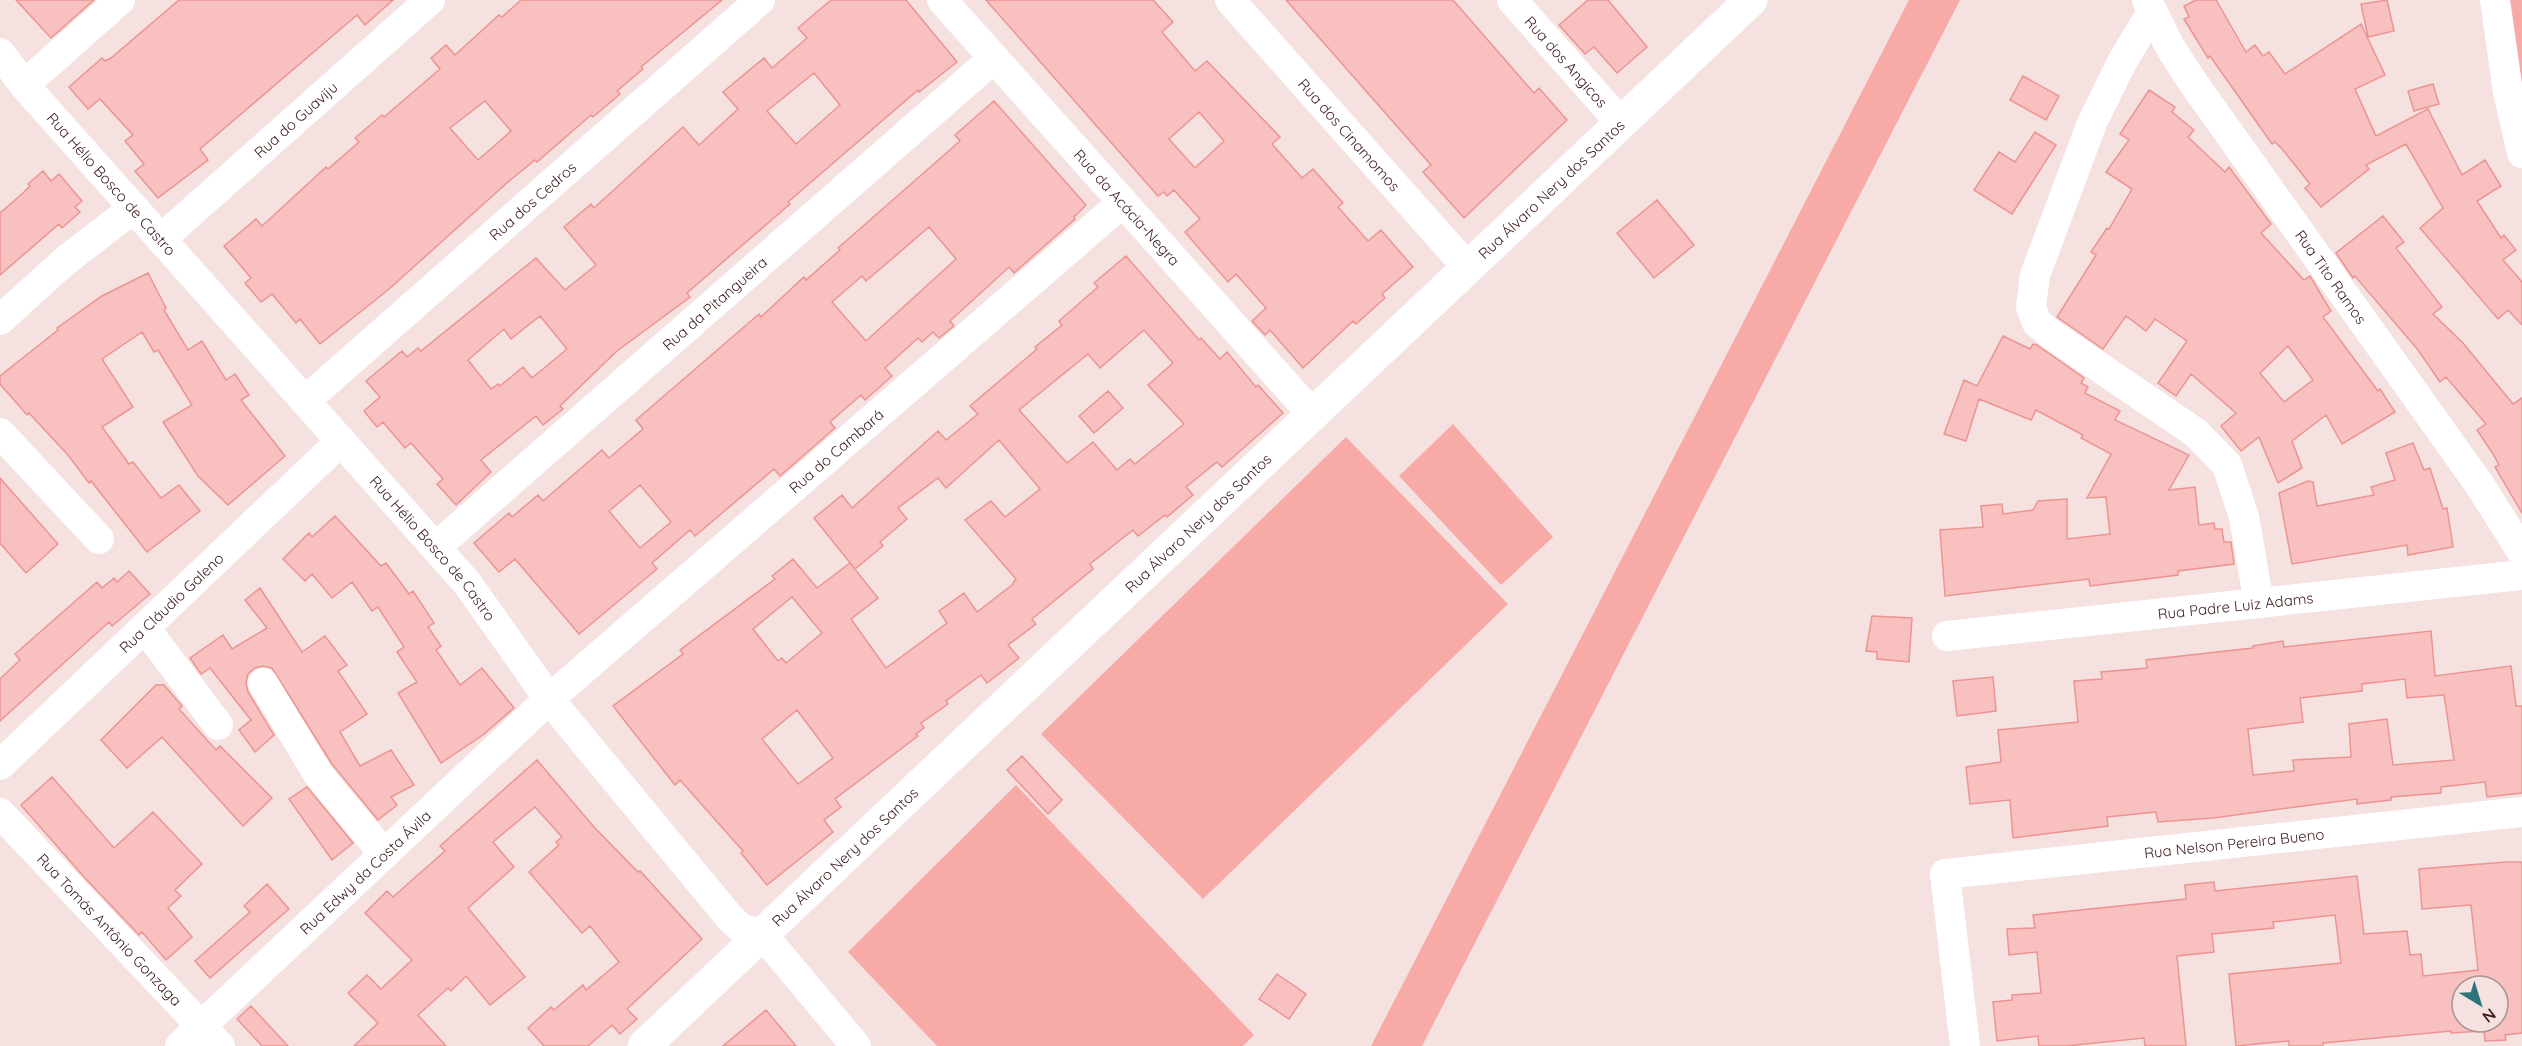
<svg xmlns="http://www.w3.org/2000/svg" width="2522" height="1046" font-family="Quicksand,sans-serif">
	<style>
		.green { fill: #f8aaa7 }
		.building { fill: #f8c0be; stroke: #ec9492; stroke-width: 1.5; fill-rule: evenodd }
		.lines { fill: none; stroke-linecap: round; stroke-linejoin: round }
		.minor { stroke: #fff; stroke-width: 30 }
		.major { stroke: #fff; stroke-width: 33 }
		.labels { text-anchor: middle; dominant-baseline: central; stroke-width: 4.5; stroke-linejoin: round; paint-order: stroke }
		.street-label { font-size: 15px; fill: #3e1c1c; stroke: #f4e1e0 }
	</style>
	<rect width="100%" height="100%" fill="#f4e1e0"/>
	<path class="green" d="M1909 0H1960L1422 1046H1371Z
		M2495 0H2522V153Z
		M1453 424 1553 537 1501 585 1399 476Z
		M1346 437 1508 604 1203 899 1041 734Z
		M1016 785 1254 1035 1243 1046H937L848 952Z"/>
	<path class="building" d="M16 0H94L51 38Z
		M179 0H393L365 25 357 15 200 149 208 160 158 198 135 171 144 164 125 141 133 135 100 99 88 109 69 87 102 58 105 61 111 58Z
		M521 0H722L641 67 643 69 617 91 620 94 593 117 591 115 537 162 535 160 508 182 388 290 320 344 300 319 296 323 272 294 261 302 245 283 251 278 224 246 256 219 262 226 326 167 328 169 359 142 355 138 382 115 384 117 440 69 431 58 446 45 455 55 499 15 502 17ZM485 101 511 131 478 160 450 128Z
		M831 0H906L957 62 919 92 918 90 788 202 790 204 687 293 690 297 617 351 560 406 563 409 543 425 536 416 481 460 491 472 456 505 437 484 443 479 411 443 405 448 383 422 377 427 364 411 380 397 366 381 402 351 407 357 418 348 421 351 536 258 565 290 596 265 564 227 591 204 594 208 683 127 699 145 738 109 723 92 764 58 772 68 807 38 798 28ZM814 73 840 105 796 144 767 111ZM540 316 567 349 532 378 523 367 500 386 498 384 491 389 468 360 504 329 511 339Z
		M986 0H1153L1173 22 1162 32 1195 71 1207 61 1280 137 1272 144 1302 178 1313 169 1343 203 1338 207 1368 241 1381 230 1413 267 1382 294 1385 298 1356 324 1353 321 1303 368 1270 330 1265 335 1252 321 1266 308 1236 274 1228 282 1185 232 1200 219 1174 190 1167 196 1164 192 1158 196ZM1199 112 1224 141 1195 168 1169 139Z
		M1286 0H1453L1534 93 1539 88 1567 120 1464 218 1423 172 1431 165Z
		M1588 0H1608L1647 47 1617 73 1594 47 1585 54 1559 25Z
		M2196 0H2216L2246 52 2255 45 2263 56 2269 52 2285 74 2361 24 2385 75 2355 89 2376 136 2428 109 2462 175 2485 160 2501 186 2477 201 2501 238 2504 235 2516 250 2503 260 2522 282V325L2508 310 2498 319 2420 228 2443 208 2406 144 2366 165 2369 169 2321 207 2305 188 2310 184 2283 150 2275 142 2272 144 2210 56 2208 58 2184 19 2189 17 2184 6Z
		M2387 0 2394 31 2368 37 2361 4Z
		M2023 76 2059 96 2046 120 2010 100Z
		M2433 84 2439 104 2414 111 2408 91Z
		M2149 90 2175 107 2172 112 2194 130 2188 137 2225 172 2229 167 2271 224 2261 233 2304 280 2310 276 2331 311 2323 317 2378 391 2380 389 2395 412 2342 444 2326 415 2292 441 2302 468 2278 483 2259 437 2241 451 2221 426 2236 413 2191 374 2176 396 2158 383 2187 341 2155 319 2146 331 2126 316 2103 349 2057 317 2096 255 2091 252 2107 228 2109 229 2132 189 2106 172 2129 140 2120 134ZM2288 346 2313 380 2284 402 2260 373Z
		M994 101 1086 205 1074 217 1075 219 1014 273 1009 267 950 321 954 326 939 338 933 332 922 342 918 338 885 368 892 376 865 400 861 395 830 422 835 428 780 476 774 469 695 536 690 530 652 563 657 569 579 634 515 559 499 572 474 543 509 513 512 517 538 495 543 501 602 450 609 458 643 429 636 420 759 314 761 317 804 277 806 280 840 250 838 248 960 141 955 135ZM929 227 956 259 866 341 832 302 862 276 866 281ZM640 485 671 522 640 548 609 511Z
		M2035 132 2056 145 2012 214 1974 190 1999 152 2015 162Z
		M43 171 51 181 59 174 82 201 75 207 80 212 62 228 59 224 0 275V213L23 193 30 186 28 184Z
		M1657 200 1694 245 1654 278 1617 233Z
		M2383 216 2404 242 2396 248 2442 307 2433 314 2463 343 2513 404 2522 398V513L2495 467 2499 465 2493 454 2477 430 2486 424 2446 377 2440 382 2418 350 2355 276 2353 278 2336 253Z
		M1126 256 1199 340 1201 338 1220 359 1227 352 1256 387 1258 385 1283 413 1222 467 1217 462 1186 487 1193 495 1167 517 1165 515 1138 536 1133 530 1090 564 1093 569 1032 619 1036 624 1008 645 1019 658 987 683 981 675 946 701 948 704 921 723 924 728 916 734 918 736 835 799 841 807 824 820 833 832 767 885 741 853 743 851 680 780 675 785 613 706 683 654 680 650 775 579 772 576 793 559 817 588 850 563 878 598 851 619 886 668 947 623 939 611 964 593 977 612 1012 585 1016 579 965 520 991 501 1005 517 1040 489 999 440 946 488 938 478 898 508 907 519 880 542 883 546 855 569 814 518 842 495 852 508 938 431 946 440 978 414 970 406 1037 349 1035 347 1062 325 1059 321 1098 287 1094 283ZM1144 330 1173 363 1148 385 1184 424 1135 464 1130 459 1117 470 1093 442 1067 463 1019 410 1088 354 1100 368ZM792 597 822 633 786 663 782 658 778 661 753 629ZM797 710 833 758 798 784 762 739Z
		M148 273 166 308 164 310 188 350 202 341 226 380 235 374 249 395 241 400 285 456 228 505 198 476 163 422 192 405 158 350 154 352 142 332 102 359 133 407 102 427 129 464 133 462 161 498 179 485 200 511 147 552 91 481 89 483 68 455 29 413 27 415 0 384V376L58 330 57 328 102 296Z
		M2003 336 2030 349 2033 344 2037 345 2084 378 2081 383 2088 387 2085 393 2120 411 2115 420 2189 455 2169 490 2195 487 2199 525 2214 523 2215 529H2222L2224 542H2231L2234 564 2178 571V575L2090 586 2089 579 1945 596 1940 530 1983 527 1981 506 2002 504 2003 514 2033 510 2038 501 2067 499V539L2110 534 2106 497 2087 498 2111 454 2081 438 2083 435 2036 410 2031 420 1979 399 1966 441 1944 434 1964 380 1977 386Z
		M1108 391 1123 408 1094 433 1079 416Z
		M2413 443 2424 470 2430 468 2443 509 2447 508 2453 547 2408 555 2407 545 2292 564 2279 493 2308 481 2313 482 2317 506 2374 495 2371 487 2395 480 2386 453Z
		M0 478 58 544 26 573 0 543Z
		M335 516 381 566 386 563 409 594 413 591 434 623 428 627 441 646 436 650 460 685 482 668 514 708 483 735 441 763 398 693 417 682 397 652 404 647 378 607 372 611 352 582 332 598 312 574 305 581 283 559 309 533 312 537Z
		M129 571 150 594 112 626 109 622 0 721V679L20 660 15 654 97 582 102 588 114 578 117 582Z
		M260 588 302 652 325 636 347 665 338 671 367 714 340 732 360 766 391 750 414 785 391 797 397 805 378 820 332 764 272 668 263 666 255 668 248 674 246 683 248 692 274 735 255 752 239 730 251 720 210 668 201 674 190 658 223 635 232 649 267 628 245 600Z
		M1872 616 1912 618 1909 662 1877 659V652L1866 651Z
		M2431 631 2435 676 2511 666 2516 706H2522V793L2487 797 2485 782 2441 787V793L2391 797V800L2357 804V799L2213 818 2158 822 2156 812 2107 817 2108 826 2013 838 2010 800 1970 804 1966 767 2001 762 1998 730 2078 722 2074 681 2102 679 2101 672 2147 668 2146 660 2253 648V646L2283 641 2284 647ZM2405 679 2407 698 2444 695 2454 760 2393 765 2387 719 2349 724 2351 757 2293 760 2294 771 2253 775 2248 729 2303 722 2300 698 2362 691V684Z
		M1993 677 1996 711 1957 716 1953 681Z
		M156 685H164L182 706 179 709 216 750 220 746 272 798 243 826 162 737 127 768 101 740Z
		M1022 756 1062 800 1048 814 1007 770Z
		M537 760 594 827 638 872 640 871 702 939 627 1009 637 1019 620 1034 612 1025 588 1046H544L528 1028 551 1007 554 1010 583 985 586 990 619 962 590 926 582 933 529 872 559 845 556 842 562 837 535 807 493 842 514 867 468 908 525 977 490 1005 466 976 451 991 448 988 418 1015 446 1046H354L378 1023 348 993 367 975 381 989 412 960 365 913 387 891 393 897 445 851 440 846Z
		M52 777 114 848 153 812 202 864 175 890 181 896 168 908 192 937 166 960 142 932 139 935 85 878 21 805Z
		M307 787 353 843 332 860 289 799Z
		M2506 862H2522V1033L2505 1035 2506 1040 2485 1041 2484 1031 2451 1033V1031L2323 1043V1046H2289V1041L2236 1046 2229 974 2341 963 2335 915 2273 922 2274 928 2212 934 2214 952 2177 956 2186 1046H2145L2144 1038 2066 1046H2039L2038 1036 1997 1041 1993 1002 2012 1000V995L2041 993 2037 952 2009 955 2007 929 2035 928 2033 915 2186 899 2185 885 2214 882 2215 891 2357 876 2364 934 2407 931 2410 955 2421 954 2423 976 2478 970 2471 905 2422 909 2419 869ZM2462 986H2498V1022H2462Z
		M267 884 289 909 210 978 195 961 250 912 244 906Z
		M1277 974 1306 994 1289 1019 1259 999Z
		M251 1006 288 1046H262L237 1019Z
		M766 1010 796 1046H723Z"/>
	<g class="lines">
		<g class="minor">
			<path id="s1" d="M942 0 1313 415"/>
			<path id="s2" d="M1230 0 1468 268"/>
			<path id="s3" d="M1512 0 1621 123"/>
			<path id="s4" d="M2147 0 2170 47 2194 84 2479 484 2522 552"/>
			<path d="M2495 0 2508 92 2522 153"/>
			<path d="M2152 12 2122 62 2092 123 2035 275 2031 307 2037 323 2052 335 2196 433 2227 465 2244 517 2259 603"/>
			<path id="s5" d="M0 53 24 85 467 583 549 699 730 918 742 929 762 934 856 1046"/>
			<path d="M24 85 120 0"/>
			<path id="s6" d="M161 239 430 0"/>
			<path d="M0 320 65 261 134 208"/>
			<path id="s7" d="M305 401 760 0"/>
			<path d="M0 433 99 539"/>
			<path id="s8" d="M436 547 994 58"/>
			<path d="M145 628 218 725"/>
			<path id="s9" d="M1947 636 2522 575"/>
			<path d="M263 683 318 774 384 854"/>
			<path id="s10" d="M0 765 341 441"/>
			<path id="s11" d="M0 813 220 1046"/>
			<path id="s12" d="M180 1046 549 699 1123 202"/>
			<path id="s13" d="M1965 1046 1945 874 2522 812"/>
		</g>
		<path class="major" id="s14" d="M644 1046 1751 0"/>
	</g>
	<g class="labels">
		<g class="street-label">
			<text stroke="none"><textPath href="#s3" startOffset="82">Rua dos Angicos</textPath></text>
			<text stroke="none"><textPath href="#s6" startOffset="180">Rua do Guaviju</textPath></text>
			<text stroke="none"><textPath href="#s2" startOffset="180">Rua dos Cinamomos</textPath></text>
			<text stroke="none"><textPath href="#s5" startOffset="172">Rua Hélio Bosco de Castro</textPath></text>
			<text stroke="none"><textPath href="#s14" startOffset="1248">Rua Álvaro Nery dos Santos</textPath></text>
			<text stroke="none"><textPath href="#s7" startOffset="303">Rua dos Cedros</textPath></text>
			<text stroke="none"><textPath href="#s1" startOffset="278">Rua da Acácia-Negra</textPath></text>
			<text stroke="none"><textPath href="#s4" startOffset="333">Rua Tito Ramos</textPath></text>
			<text stroke="none"><textPath href="#s8" startOffset="370">Rua da Pitangueira</textPath></text>
			<text stroke="none"><textPath href="#s12" startOffset="886">Rua do Cambará</textPath></text>
			<text stroke="none"><textPath href="#s14" startOffset="762">Rua Álvaro Nery dos Santos</textPath></text>
			<text stroke="none"><textPath href="#s5" startOffset="658">Rua Hélio Bosco de Castro</textPath></text>
			<text stroke="none"><textPath href="#s10" startOffset="236">Rua Cláudio Galeno</textPath></text>
			<text stroke="none"><textPath href="#s9" startOffset="290">Rua Padre Luiz Adams</textPath></text>
			<text stroke="none"><textPath href="#s13" startOffset="464">Rua Nelson Pereira Bueno</textPath></text>
			<text stroke="none"><textPath href="#s14" startOffset="276">Rua Álvaro Nery dos Santos</textPath></text>
			<text stroke="none"><textPath href="#s12" startOffset="254">Rua Edwy da Costa Ávila</textPath></text>
			<text stroke="none"><textPath href="#s11" startOffset="160">Rua Tomás Antônio Gonzaga</textPath></text>
		</g>
	</g>
	<g transform="translate(2480 1004) rotate(142)"><circle r="28" fill="#f4e1e0" stroke="#ab9292" stroke-width="1.5"/>
	<path d="M0-4.5L10 22L0 15L-10 22Z" fill="#2b757a"/>
	<text y="-9" font-size="16" font-weight="bold" text-anchor="middle" fill="#3e1c1c">N</text>
	</g>
</svg>
